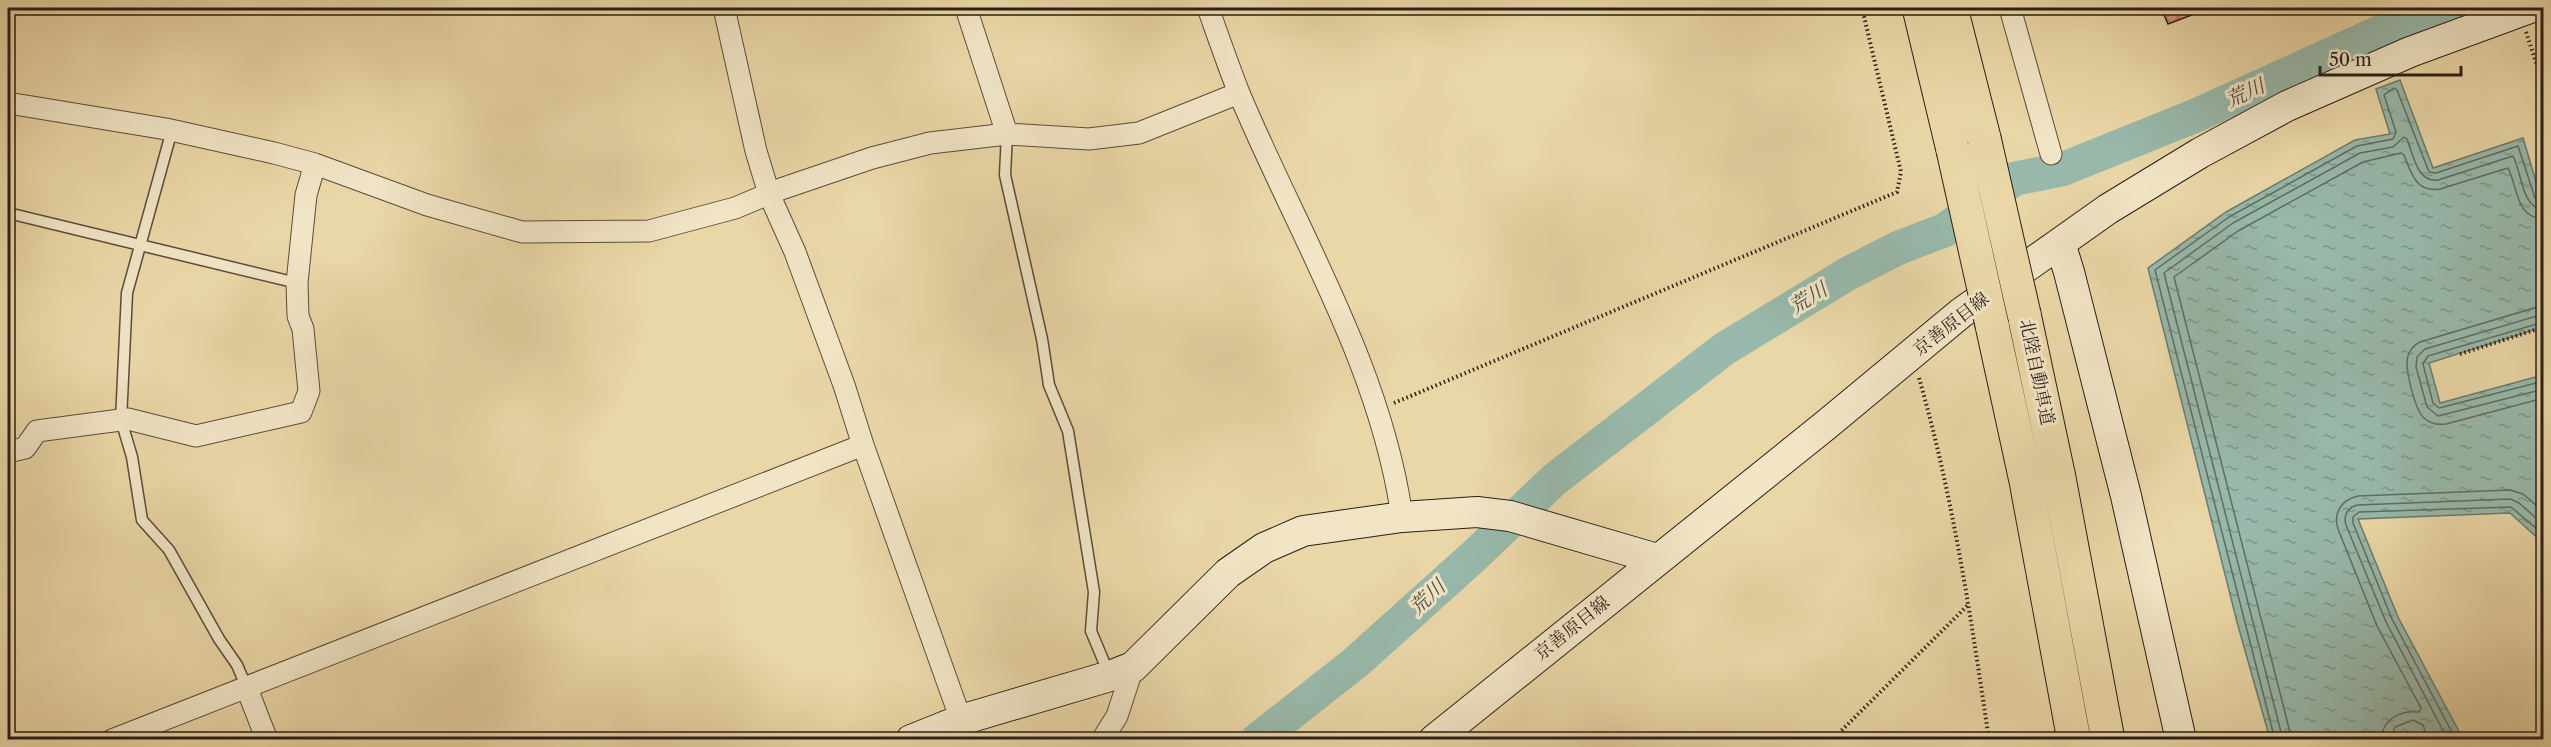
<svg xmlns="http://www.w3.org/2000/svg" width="2551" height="747" font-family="'Libre Caslon Text','Noto Serif JP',serif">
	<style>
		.water { fill: url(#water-ripples); stroke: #6c7b70; stroke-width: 1.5 }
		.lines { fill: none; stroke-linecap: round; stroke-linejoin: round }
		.shore { stroke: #616c62; stroke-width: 1.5 }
		.river { stroke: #98b9ab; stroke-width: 34 }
		.building { fill: url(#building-cross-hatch); stroke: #2a1e18; stroke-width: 1.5 }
		.lane-casing { stroke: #5a4c3c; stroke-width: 13 }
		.street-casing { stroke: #5a4c3c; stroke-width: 23 }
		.secondary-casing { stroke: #2a1e18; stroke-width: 32 }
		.highway-casing { stroke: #2a1e18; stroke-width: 35 }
		.path { stroke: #2a1e18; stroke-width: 4; stroke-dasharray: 1.5 3; stroke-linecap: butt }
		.lane { stroke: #f1e5c6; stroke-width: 10 }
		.street { stroke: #f1e5c6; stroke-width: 21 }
		.secondary { stroke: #f1e5c6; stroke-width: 30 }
		.highway { stroke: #ead7a7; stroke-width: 33 }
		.highway-bridge-casing { stroke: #2a1e18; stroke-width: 35; stroke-linecap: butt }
		.highway-bridge { stroke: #ead7a7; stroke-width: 33 }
		.labels { text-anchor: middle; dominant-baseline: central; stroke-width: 6; stroke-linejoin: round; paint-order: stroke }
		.street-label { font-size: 18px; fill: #2a1e18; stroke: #f1e5c6 }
		.water-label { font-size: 20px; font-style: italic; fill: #4b4c44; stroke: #f1e5c6 }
	</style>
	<defs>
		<pattern id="water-ripples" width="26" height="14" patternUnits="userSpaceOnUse" patternTransform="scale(1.5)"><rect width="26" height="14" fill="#98b9ab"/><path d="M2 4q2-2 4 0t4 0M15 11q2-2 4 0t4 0" fill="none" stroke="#7c968a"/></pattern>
		<pattern id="building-cross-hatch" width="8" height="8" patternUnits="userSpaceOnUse" patternTransform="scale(1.5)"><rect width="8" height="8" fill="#de9484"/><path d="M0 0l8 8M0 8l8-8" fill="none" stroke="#b4786b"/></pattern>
	</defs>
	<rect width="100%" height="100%" fill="#ead7a7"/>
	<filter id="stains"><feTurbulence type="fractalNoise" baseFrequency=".00333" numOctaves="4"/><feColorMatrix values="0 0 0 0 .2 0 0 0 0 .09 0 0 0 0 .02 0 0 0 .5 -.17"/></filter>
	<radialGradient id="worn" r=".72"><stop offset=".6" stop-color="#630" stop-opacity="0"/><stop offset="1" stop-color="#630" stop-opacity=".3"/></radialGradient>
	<path class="water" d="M2400 80 2433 168 2523 138 2543 205V327L2429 363 2440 403 2543 375V543L2510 513 2358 519 2398 617 2463 739H2415L2412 733 2398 740 2270 739 2237 622 2148 268 2226 212 2355 140 2390 134 2376 89Z"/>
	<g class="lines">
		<path class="shore" d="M2544 305 2420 342C2414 345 2410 349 2408 356 2404 367 2415 410 2424 418 2430 424 2438 425 2446 424L2544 398
			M2544 314 2425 349 2417 357 2416 367 2427 407 2438 416 2544 389
			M2544 322 2428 356 2423 364 2433 403 2439 408 2544 381
			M2275 740 2155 270 2229 217 2357 146 2393 139 2396 132 2384 95 2394 88 2397 90 2429 172 2436 173 2518 146 2535 198 2544 202
			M2283 740 2164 273 2233 223 2360 153 2393 147 2404 137 2407 139C2413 154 2417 183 2438 180L2513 156C2522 172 2521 208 2544 210
			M2292 740 2174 277 2238 231 2363 162 2401 153 2404 155C2411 173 2416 193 2440 189L2508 168C2518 187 2515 218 2544 219
			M2381 740C2382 719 2400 710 2419 712L2421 708 2377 626 2338 529C2333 513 2341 500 2358 496L2510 490 2523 494 2544 512
			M2390 740 2395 727 2413 720 2423 725 2428 740
			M2448 740 2386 622 2346 525C2343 515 2348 507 2358 505L2510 499 2519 503 2544 525
			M2456 740 2392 619 2353 523V517L2359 512 2511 507 2544 535"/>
		<path class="river" d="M1257 740 1355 663 1473 557 1555 479 1724 349 1849 273 1898 248 1945 230 2014 179 2063 169 2197 115 2380 32 2449 8"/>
	</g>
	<path class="building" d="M2161 8H2210L2168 24Z"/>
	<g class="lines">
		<g class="lane-casing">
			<path id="lane" d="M172 130 127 293 121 420 132 457 142 520 169 550 219 639 237 665 246 686
				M1007 134 1005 175 1042 339 1049 385 1068 431 1094 592 1091 631 1109 674
				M8 213 297 283"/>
		</g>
		<g class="street-casing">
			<path id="street" d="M724 8 756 151 769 194 795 252 844 385 863 445 961 720
				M966 8 1007 134
				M1208 8C1218 36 1228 65 1239 93 1297 232 1381 366 1402 517
				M2010 8 2051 154
				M8 103 166 129 274 153 315 164 427 205 522 232 649 231 735 208 778 190 872 158 930 143 1007 134 1089 139 1139 133 1239 93
				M8 452 25 448 37 431 128 419 196 436 301 412 309 391 303 329 298 316 297 283 306 195 315 164
				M246 686 267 740
				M112 740 863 445
				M1102 740 1117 716 1133 667"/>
		</g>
		<g class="secondary-casing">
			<path id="secondary" d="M2060 243 2069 272 2126 496 2181 740
				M911 740 961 720 1110 676 1133 667 1228 573 1264 548 1303 531 1402 517 1477 512 1510 516 1657 559
				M1434 740 1826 425 1961 313 2108 209 2200 153 2287 106 2410 52 2530 8"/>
		</g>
		<g class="highway-casing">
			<path id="highway" d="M1919 8 1953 150
				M1951 8 1984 138
				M2024 314 2059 478 2108 740
				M1992 325 2026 481 2074 740"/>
		</g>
		<path class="path" d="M2526 32 2544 86
			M2460 354 2544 327
			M1919 378C1953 496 1971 618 1989 740
			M1394 403 1897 192 1901 172 1862 8
			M1832 740 1968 605"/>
		<use href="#lane" class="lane"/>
		<use href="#street" class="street"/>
		<use href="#secondary" class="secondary"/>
		<use href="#highway" class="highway"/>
		<g class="highway-bridge-casing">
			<path id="highway-bridge" d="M1984 138 2024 314
				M1953 150 1992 325"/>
		</g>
		<use href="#highway-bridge" class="highway-bridge"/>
	</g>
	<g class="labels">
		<g class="street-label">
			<text transform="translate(1951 324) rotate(-38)">京善原目線</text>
			<text transform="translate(2037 372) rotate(78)">北陸自動車道</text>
			<text transform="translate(1572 628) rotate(-39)">京善原目線</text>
		</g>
		<g class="water-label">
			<text transform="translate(2245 93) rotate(-25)">荒川</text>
			<text transform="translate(1808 298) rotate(-32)">荒川</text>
			<text transform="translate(1427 597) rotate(-43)">荒川</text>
		</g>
	</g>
	<rect width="2551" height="747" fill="none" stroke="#ead7a7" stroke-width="30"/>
	<rect x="9" y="9" width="2533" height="729" fill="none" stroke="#2a1e18" stroke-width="3"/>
	<rect x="15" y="15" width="2521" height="717" fill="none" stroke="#2a1e18" stroke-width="1.5"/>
	<path d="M2320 66v9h141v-9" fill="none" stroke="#2a1e18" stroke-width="3"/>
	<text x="2329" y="66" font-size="18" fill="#2a1e18" stroke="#f1e5c6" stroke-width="4.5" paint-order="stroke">50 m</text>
	<rect width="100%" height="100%" filter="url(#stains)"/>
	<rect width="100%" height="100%" fill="url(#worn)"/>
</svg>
